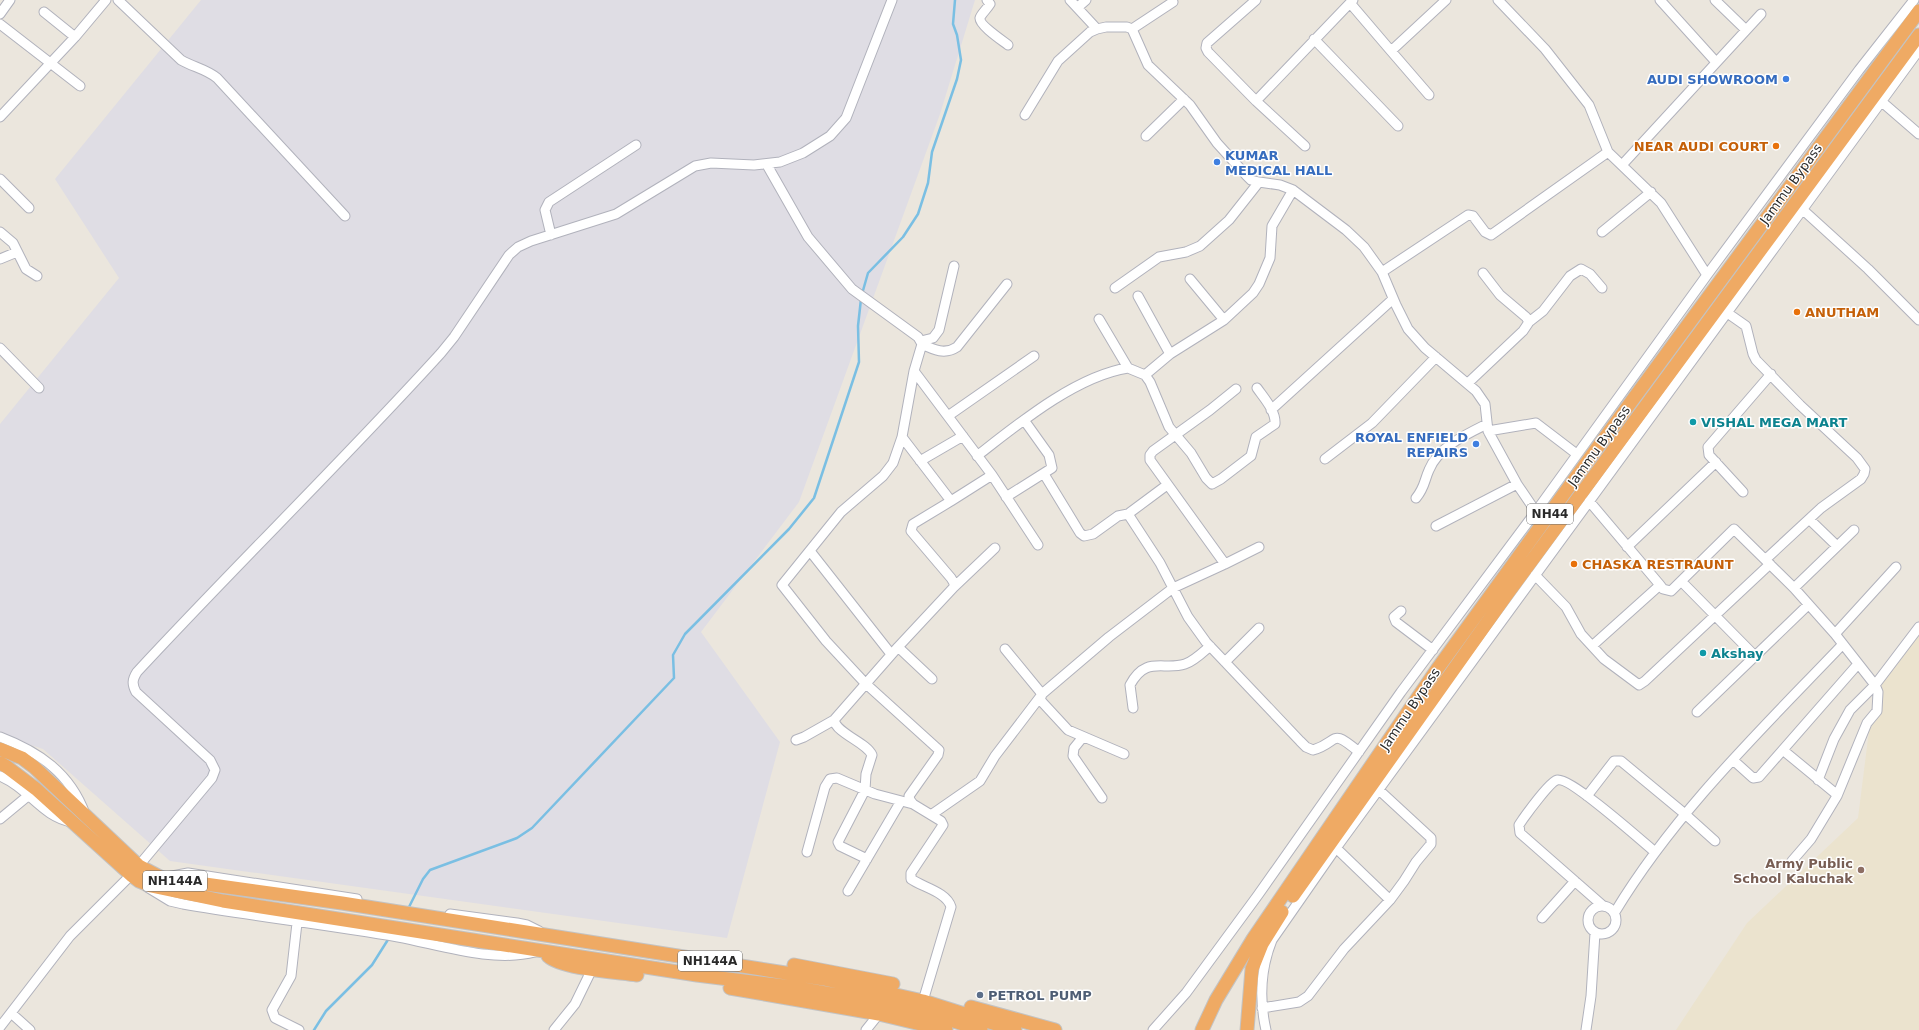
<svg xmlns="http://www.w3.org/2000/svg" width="1919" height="1030" font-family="'DejaVu Sans',sans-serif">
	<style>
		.industrial { fill: #dfdde4 }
		.education { fill: #ebe3ce }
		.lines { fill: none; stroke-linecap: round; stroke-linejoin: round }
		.stream { stroke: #7abfe3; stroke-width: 2.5 }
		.minor-casing { stroke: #b1b2bc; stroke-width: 11 }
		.highway-casing { stroke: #c3c3c3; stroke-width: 15 }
		.minor { stroke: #fff; stroke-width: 9 }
		.highway { stroke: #efaa64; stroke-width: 13 }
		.shop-dot { fill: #3f7fe0; stroke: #fff; stroke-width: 1.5 }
		.food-dot { fill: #e8710a; stroke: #fff; stroke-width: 1.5 }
		.culture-dot { fill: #0f9aa8; stroke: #fff; stroke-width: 1.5 }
		.education-dot { fill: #8d6e63; stroke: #fff; stroke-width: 1.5 }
		.service-dot { fill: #5c6f8a; stroke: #fff; stroke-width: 1.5 }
		.labels { text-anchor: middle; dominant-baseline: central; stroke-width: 3; stroke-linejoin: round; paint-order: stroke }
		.shield { fill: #fff; stroke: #6a6a6a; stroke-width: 1 }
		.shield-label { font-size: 12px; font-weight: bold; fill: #2a2a2a }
		.shop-label { font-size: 13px; font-weight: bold; fill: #366cbe; stroke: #fff; text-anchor: end }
		.food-label { font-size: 13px; font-weight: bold; fill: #c56008; stroke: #fff; text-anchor: start }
		.street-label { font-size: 13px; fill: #2a2a2a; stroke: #fff }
		.culture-label { font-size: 13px; font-weight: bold; fill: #0d838f; stroke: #fff; text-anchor: start }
		.education-label { font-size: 13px; font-weight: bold; fill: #785e54; stroke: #fff; text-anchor: end }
		.service-label { font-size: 13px; font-weight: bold; fill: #4e5e75; stroke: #fff; text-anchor: start }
	</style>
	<rect width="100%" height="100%" fill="#ebe6dd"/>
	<path class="industrial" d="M201 0H975L940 114 799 502 701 632 780 742 727 938 170 861 43 749 0 735V424L119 278 55 179Z"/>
	<path class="education" d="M1919 631V1030H1676L1747 923 1858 818 1874 691Z"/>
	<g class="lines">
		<path class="stream" d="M862 294 868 273 903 237 918 214 928 183 932 152 957 79 961 60 957 35 953 24 955 0
			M408 909 423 879 430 870 517 838 532 828 674 678 673 655 685 634 789 529 814 498 859 362 858 326 861 299
			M314 1030 326 1011 372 965 389 938"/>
		<g class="minor-casing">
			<path id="minor" d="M118 0 181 60C193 67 206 69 217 78L345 216
				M987 0 990 4C987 9 981 14 980 18 979 25 1003 41 1008 45
				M1070 0 1097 29
				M1353 0 1350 3 1391 51 1446 0
				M1498 0 1545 49 1589 105 1608 152 1661 203 1707 275
				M1660 0 1716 62
				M1715 0 1746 30
				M1078 7 1086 0
				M44 12 75 37
				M0 14 10 0
				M0 24 80 86
				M1132 29 1173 2
				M1314 39 1398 126
				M1391 51 1429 95
				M1256 101 1208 52 1206 48 1207 43 1256 0
				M1882 102 1919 134
				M1025 115 1058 61 1090 32 1097 29 1106 27H1127L1132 29 1148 65 1190 105 1217 143 1246 175 1251 180 1259 182 1280 185 1293 190 1346 230 1364 247 1382 272 1396 305 1408 329 1425 348 1476 391 1485 404 1488 431 1517 484 1532 506 1541 514
				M0 117 75 37 106 0
				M1146 136 1184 99
				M1305 146 1256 101 1350 3
				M767 165 808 237 852 289 918 337 922 344 914 371 902 437 893 463 883 476 841 512 782 585 826 641 865 683 939 750 938 755 909 796 910 800 913 804 941 821 943 825 911 873V879C922 887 947 892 951 907L923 1001
				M1622 165 1761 14
				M0 179 29 208
				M1802 209 1868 269 1919 320
				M0 232 13 243 26 269 37 276
				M1602 232 1651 192
				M551 235 545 210 549 202 636 145
				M0 259 17 252
				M1382 272 1468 215 1473 216 1485 232 1491 235 1608 152
				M1190 279 1224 320
				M1115 288 1159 257 1186 252 1200 246 1229 220 1259 182
				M1138 296 1170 354
				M1726 312 1746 326 1753 354 1756 360 1800 405 1857 458 1865 469 1864 474 1861 479 1821 508 1766 559
				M1099 319 1128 368 1145 375 1150 382 1169 427 1191 453 1206 478 1212 484 1221 479 1251 456 1256 437 1275 424C1276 411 1264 398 1257 388
				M1529 322 1543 311 1570 276 1581 269 1590 274 1602 288
				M921 341 933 338 939 330 954 266
				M922 344C934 350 945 355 957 347L1007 284
				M0 348 39 388
				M1145 375 1170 354 1224 320 1253 293 1259 284 1270 258 1272 226 1293 190
				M1468 383 1523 331 1529 322 1526 317 1500 295 1483 273
				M1236 389 1210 410 1153 451 1150 455V460L1225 564 1259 547
				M1271 410 1393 299
				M948 416 1034 356
				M1488 431 1536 423 1574 452
				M902 437 951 501 992 475 914 371
				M977 456C1018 424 1076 376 1128 368
				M1325 459 1372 423 1436 357
				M920 461 963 436
				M1044 474 1080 533 1084 536 1093 534 1118 516 1128 514 1167 485
				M992 475 1038 545
				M1743 492 1709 455 1708 447 1771 374
				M1006 497 1052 468 1049 455 1024 420
				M1416 498C1425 487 1424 481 1429 470 1438 447 1467 434 1487 424
				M1589 501 1660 585 1592 646
				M1128 514 1160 563 1188 617 1206 642 1300 741 1306 747 1313 750C1340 742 1329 727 1359 752
				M1809 519 1837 546
				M1436 526 1517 484
				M1627 547 1716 462
				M810 551 891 654
				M1535 575 1566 607 1581 634 1604 659 1639 685 1645 681 1770 564
				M1681 581 1754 655
				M1660 585 1663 589 1671 591 1734 529 1794 588 1835 634 1875 685 1850 710 1834 739 1818 780
				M954 587 995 548
				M1794 588 1854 530
				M1401 611 1394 617 1396 622 1433 650
				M1835 634 1896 567
				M1005 649 1042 694
				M1225 662 1259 628
				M932 679 898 647 954 587V583L951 578 911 531 913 524 951 501
				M1133 708 1130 685C1146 655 1163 671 1185 664 1194 661 1203 652 1210 646
				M1697 712 1808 605
				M0 737C39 752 70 773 85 814
				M1083 737 1074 748 1073 756 1102 798
				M796 740 804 737 834 720
				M1784 751 1835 793 1837 796 1811 839 1792 861
				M1124 754 1068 730 1043 703 1040 700 1042 694 1109 637 1173 588 1225 564
				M1733 760 1753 778 1759 777 1858 664
				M0 776C29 788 42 817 72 822
				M1587 796 1614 761H1621L1685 814 1715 841
				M1837 796 1867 723 1877 711 1878 692 1875 685 1919 627
				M931 815 980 781 995 756 1040 697
				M0 819 29 795
				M1336 848 1390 900
				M807 852 825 787 830 779 837 778 875 794 913 804
				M867 859 840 846 838 842 865 790 866 774 872 755C866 742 837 734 834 720L898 647
				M167 877 188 873 357 899
				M147 887 170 901 183 904C254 916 326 925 398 937 441 945 492 963 535 952
				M848 891 901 801
				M1602 905 1520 833 1519 825 1523 819C1528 812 1550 782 1557 780 1569 776 1642 841 1655 852
				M1588 920a14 14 0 1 1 28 0a14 14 0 1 1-28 0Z
				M1615 912C1676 811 1762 729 1843 644
				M450 914 517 923 527 925 539 931
				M1542 918 1575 881
				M297 923 291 976 272 1010 275 1018 299 1030
				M1262 1008 1299 1002 1308 996 1344 949 1390 900 1404 881 1416 862 1431 844V838L1379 790
				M11 1013 30 1030
				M0 1027 70 936 131 875 212 778 215 770 210 760 136 692C132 684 132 680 137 672 237 564 342 462 441 353L454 337 509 255 518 247 531 241 616 214 695 166 711 163 754 165 780 162 803 153 830 136 846 118 892 0
				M554 1030 575 1004 594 965
				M866 1030 882 1010
				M1153 1030 1186 993 1258 895 1401 692 1537 510 1707 275 1859 70 1914 0
				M1266 1030C1259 999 1260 970 1272 940L1336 848 1919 50
				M1586 1030 1591 996 1595 933"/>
		</g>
		<g class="highway-casing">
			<path id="highway" d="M0 749 22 758 34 767 139 866 162 878 342 903 824 979 923 1001 1015 1030
				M0 763 7 767 36 789 131 875 139 881 151 886 223 901 697 975 792 987 886 1004 954 1021 981 1030
				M1293 896 1508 593 1919 35
				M548 956C562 969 617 972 637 975
				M794 965 893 984
				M730 988 879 1014 946 1030
				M971 1007 1055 1030
				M1202 1030 1216 1000 1253 939 1438 668 1592 455 1919 11
				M1247 1030 1252 969 1262 944 1282 912"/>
		</g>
		<use href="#minor" class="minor"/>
		<use href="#highway" class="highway"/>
	</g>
	<g class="shop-dot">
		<circle cx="1786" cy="79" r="4"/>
		<circle cx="1217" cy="162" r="4"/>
		<circle cx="1476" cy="444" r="4"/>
	</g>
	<g class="food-dot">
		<circle cx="1776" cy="146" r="4"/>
		<circle cx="1797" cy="312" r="4"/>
		<circle cx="1574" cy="564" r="4"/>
	</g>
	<g class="culture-dot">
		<circle cx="1693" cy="422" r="4"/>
		<circle cx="1703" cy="653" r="4"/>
	</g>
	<circle class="education-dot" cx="1861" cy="870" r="4"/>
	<circle class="service-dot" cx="980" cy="995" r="4"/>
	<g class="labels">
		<g class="shield">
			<rect x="1527" y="504" width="46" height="20" rx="3"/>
			<rect x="143" y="871" width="64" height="20" rx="3"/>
			<rect x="678" y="951" width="64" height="20" rx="3"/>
		</g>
		<g class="shield-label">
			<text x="1550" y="514">NH44</text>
			<text x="175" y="881">NH144A</text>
			<text x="710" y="961">NH144A</text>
		</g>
		<g class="shop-label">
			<text x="1778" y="79">AUDI SHOWROOM</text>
			<text x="1225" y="155" text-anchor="start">KUMAR<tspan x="1225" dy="15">MEDICAL HALL</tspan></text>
			<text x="1468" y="437">ROYAL ENFIELD<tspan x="1468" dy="15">REPAIRS</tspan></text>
		</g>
		<g class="food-label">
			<text x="1768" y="146" text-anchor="end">NEAR AUDI COURT</text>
			<text x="1805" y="312">ANUTHAM</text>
			<text x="1582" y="564">CHASKA RESTRAUNT</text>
		</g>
		<g class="street-label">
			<text transform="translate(1791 184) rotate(-54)">Jammu Bypass</text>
			<text transform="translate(1599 446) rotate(-54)">Jammu Bypass</text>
			<text transform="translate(1410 709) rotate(-56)">Jammu Bypass</text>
		</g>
		<g class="culture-label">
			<text x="1701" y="422">VISHAL MEGA MART</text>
			<text x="1711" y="653">Akshay</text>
		</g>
		<g class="education-label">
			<text x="1853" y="863">Army Public<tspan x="1853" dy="15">School Kaluchak</tspan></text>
		</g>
		<g class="service-label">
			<text x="988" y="995">PETROL PUMP</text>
		</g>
	</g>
</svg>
